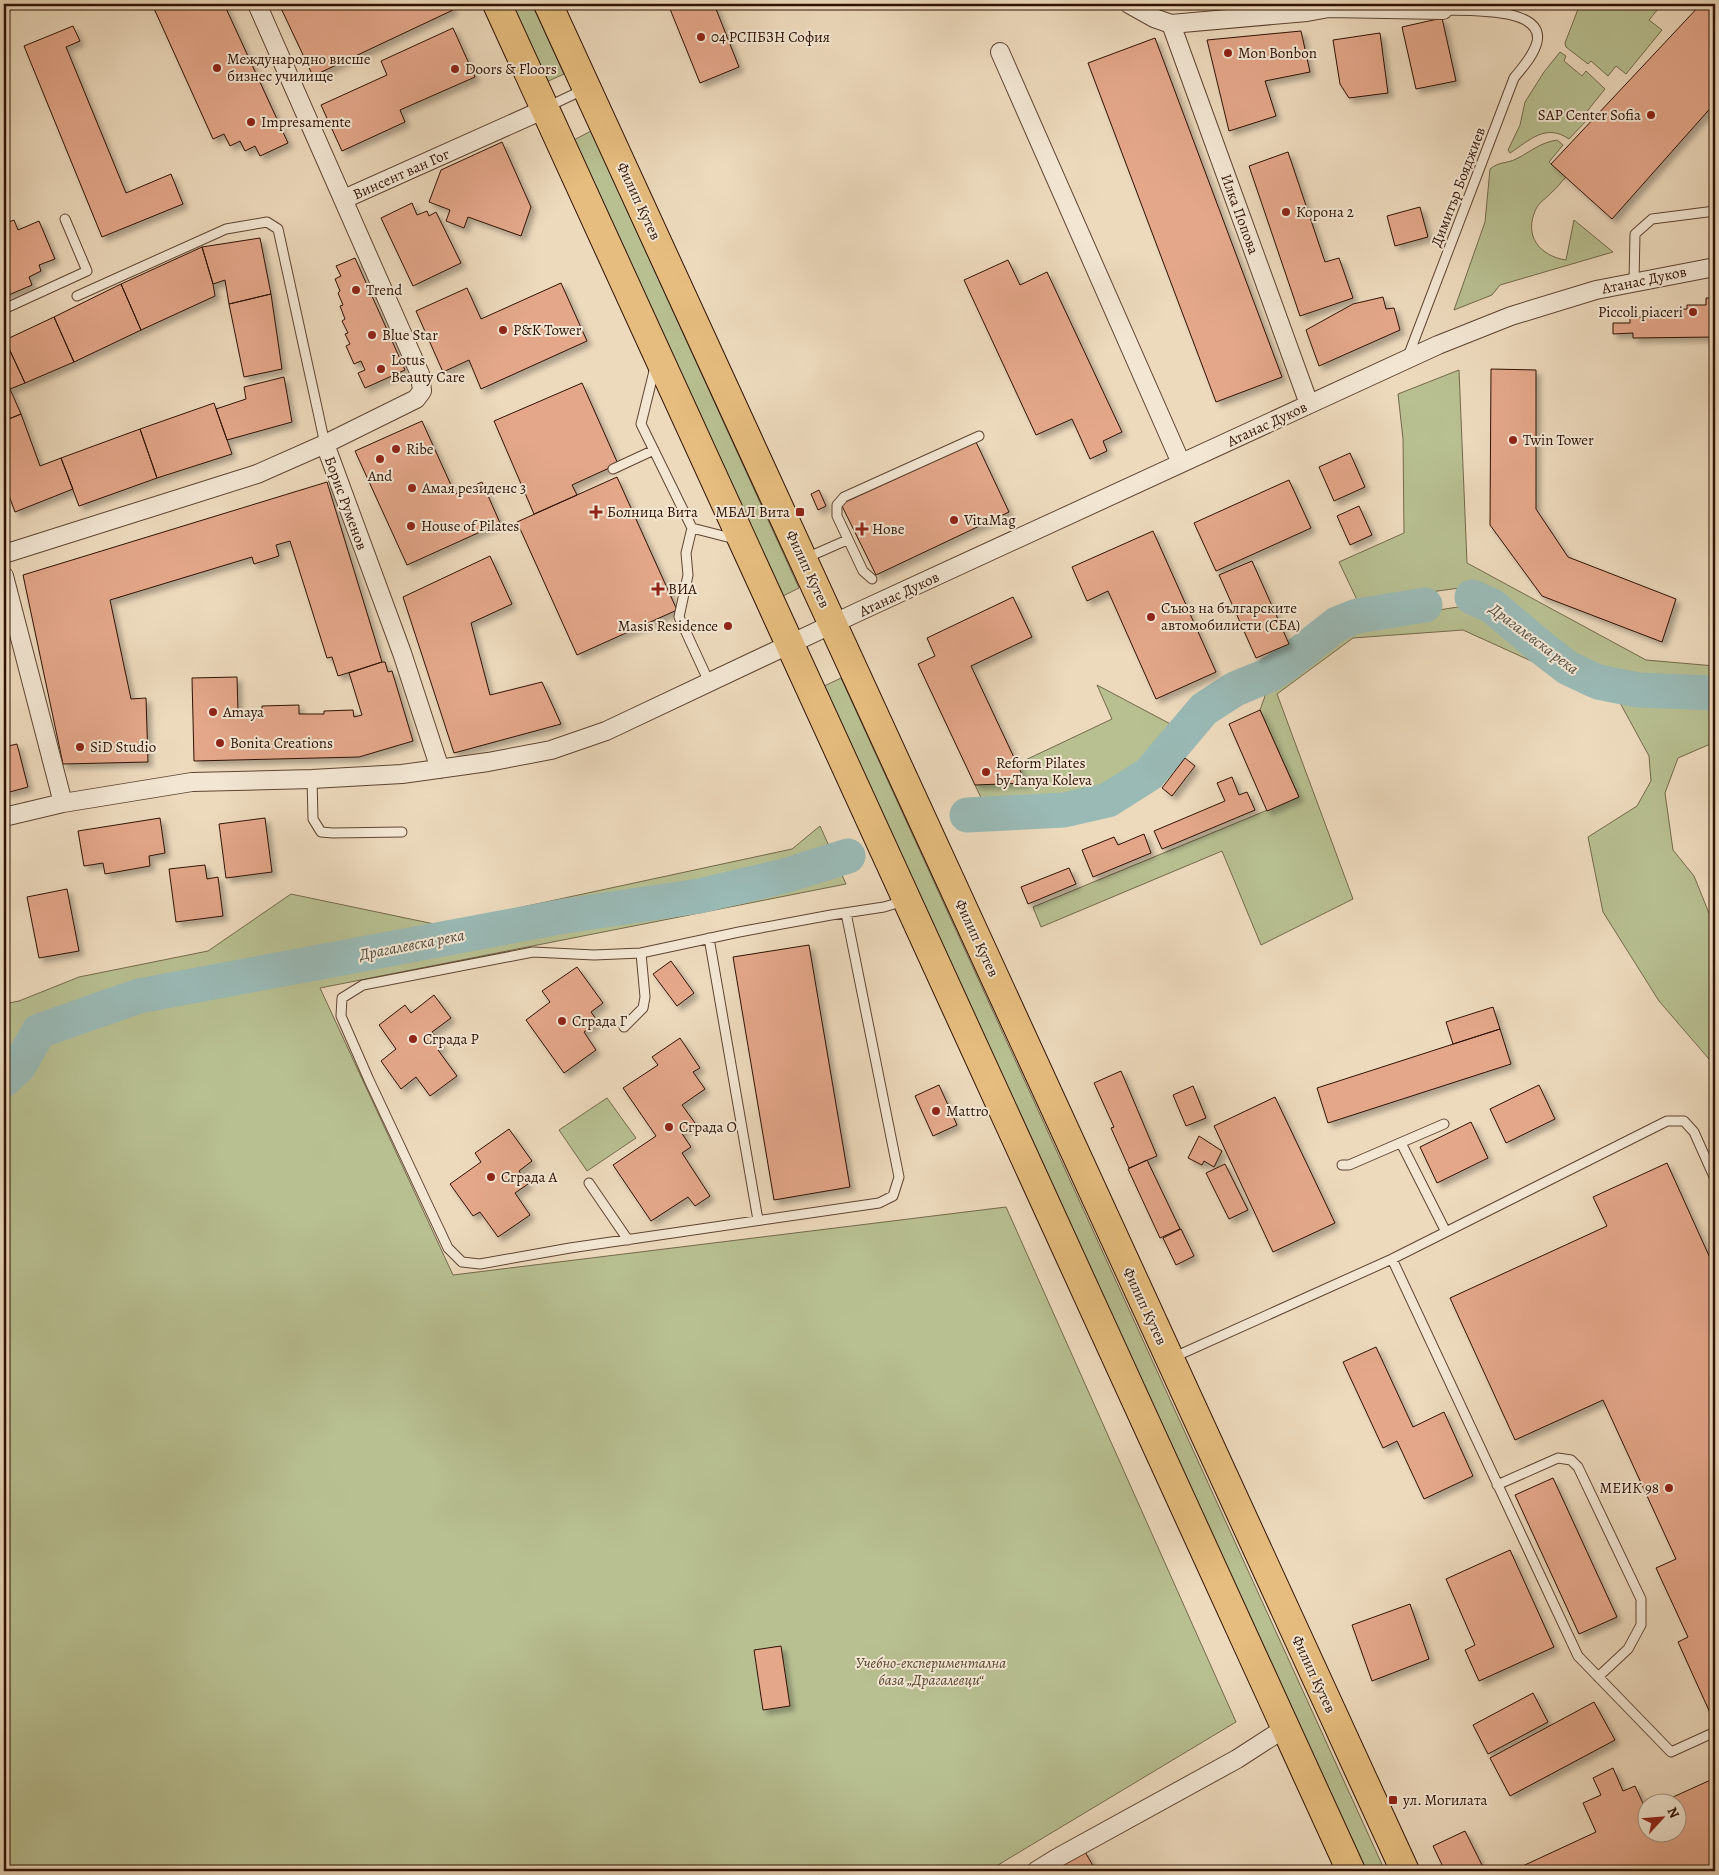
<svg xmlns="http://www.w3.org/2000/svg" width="1719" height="1875" font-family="Alegreya,serif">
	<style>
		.green { fill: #b8c092; stroke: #74694b }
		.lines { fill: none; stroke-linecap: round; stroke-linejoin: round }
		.river { stroke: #9abab6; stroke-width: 35 }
		.building { fill: #e4a78a; stroke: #2f1204; filter: url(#shadow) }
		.service-casing { stroke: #5e4432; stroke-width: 11 }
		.minor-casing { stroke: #5e4432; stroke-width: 20 }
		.primary-casing { stroke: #2f1204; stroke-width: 30 }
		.service { stroke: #f3e7d4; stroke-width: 9 }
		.minor { stroke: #f3e7d4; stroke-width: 18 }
		.primary { stroke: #e6bd7e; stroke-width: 28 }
		.poi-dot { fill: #8f2418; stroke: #f3e7d4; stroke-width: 2 }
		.labels { text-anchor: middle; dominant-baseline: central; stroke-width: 4; stroke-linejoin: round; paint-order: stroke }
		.poi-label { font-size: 15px; fill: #2f1204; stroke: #f3e7d4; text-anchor: start }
		.street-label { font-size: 15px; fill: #2f1204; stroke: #f3e7d4 }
		.park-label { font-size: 15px; font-style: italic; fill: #58462f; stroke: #f3e7d4 }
		.water-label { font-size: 16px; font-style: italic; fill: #544d42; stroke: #f3e7d4 }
	</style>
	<defs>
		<filter id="shadow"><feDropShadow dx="4.5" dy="4.5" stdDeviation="2.5" flood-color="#0004"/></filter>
	</defs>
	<rect width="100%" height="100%" fill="#eddabd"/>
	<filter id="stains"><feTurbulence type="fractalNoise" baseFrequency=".004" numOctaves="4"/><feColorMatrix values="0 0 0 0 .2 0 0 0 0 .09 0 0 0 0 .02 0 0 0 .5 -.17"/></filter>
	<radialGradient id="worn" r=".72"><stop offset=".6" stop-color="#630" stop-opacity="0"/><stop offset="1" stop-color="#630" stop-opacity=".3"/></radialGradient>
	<path class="green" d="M508 4H532L564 74 544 83Z
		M1580 4H1654L1658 9 1649 20 1662 30 1626 74 1616 66 1608 76 1591 61 1588 64 1566 47 1565 43Z
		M1560 52 1566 56 1564 61 1582 76 1586 71 1605 89 1584 115 1587 120 1569 139C1546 123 1530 140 1510 153L1508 150 1520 125 1525 102 1544 72Z
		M591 131 799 588 779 598 572 141Z
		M1557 140 1563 145 1549 162 1566 177C1561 182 1557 188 1552 192 1547 198 1539 202 1536 209 1523 236 1540 256 1566 260L1574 220 1613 252 1500 285 1492 295 1454 310 1485 222 1490 169C1500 161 1506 164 1516 159 1532 151 1539 143 1557 140Z
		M1459 370 1467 563 1646 660 1715 666V687L1650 683 1626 678 1578 660 1548 638 1500 595 1474 586 1358 602 1339 562 1404 533 1403 439 1398 394Z
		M1471 605 1497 615 1563 671 1605 691 1659 701 1715 703V742L1678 758 1665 793 1673 850 1694 876 1715 928V1066L1659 1001 1603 912 1588 837 1637 806 1651 781 1649 756 1619 701 1463 630 1353 638 1277 694 1353 899 1261 945 1222 851 1041 927 1033 907 1299 797 1260 710 1270 682 1345 627 1373 620Z
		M841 678 1385 1871H1359L820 688Z
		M1097 685 1178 728 1163 751 1136 776 1102 796 1069 804 985 806 975 785 1017 764 1112 719Z
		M820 826 846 884 320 988 453 1275 1006 1207 1236 1722 988 1871H4V1004L19 1001 79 977 208 951 291 894 439 925 792 849Z
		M607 1098 636 1138 587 1171 559 1130Z"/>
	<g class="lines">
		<path class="river" d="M1472 597 1492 606 1542 648 1568 668 1598 682 1638 690 1715 693
			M967 815 1064 810 1108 800 1149 774 1204 709 1235 689 1269 675 1286 664 1337 624 1357 616 1425 605
			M4 1080 19 1066 39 1031 139 996 565 916 699 896 784 876 848 856"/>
	</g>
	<path class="building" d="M152 4H224L288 143 260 156 255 146 245 151 240 141 230 146 224 134 213 139Z
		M279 4H451L453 10 313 76Z
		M668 4H714L739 67 700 83Z
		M1701 4H1715V103L1612 219 1551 164Z
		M1442 18 1456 81 1416 89 1402 27Z
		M73 26 80 41 66 47 126 193 171 174 183 204 102 237 24 46Z
		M453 28 475 77 400 110 405 122 342 151 321 105 387 75 381 61Z
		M1301 31 1310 72 1265 81 1276 116 1229 131 1207 40Z
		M1380 33 1388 93 1349 98 1340 84 1333 40Z
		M1155 38 1282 377 1216 402 1088 63Z
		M502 142 531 207 521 236 468 217 464 228 446 221 450 210 429 202 441 170Z
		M1288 152 1325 262 1339 258 1353 298 1300 316 1249 166Z
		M412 203 417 215 427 211 429 216 436 212 461 263 413 286 381 218Z
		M1420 207 1428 237 1395 246 1387 216Z
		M14 220 18 230 39 221 55 259 39 265 41 271 29 277 32 285 4 297V224Z
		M260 238 271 294 229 304 225 280 213 284 202 247Z
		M202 247 213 284 215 296 141 330 121 284Z
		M355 258 405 370 365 388 358 373 365 370 361 361 354 364 346 346 350 344 345 334 348 333 342 321 345 319 340 306 343 305 338 293 340 291 335 279 341 276 336 266Z
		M1008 260 1020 285 1047 272 1122 432 1103 441 1107 451 1090 459 1072 419 1036 435 964 280Z
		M561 283 587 341 481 389 469 360 443 372 416 311 467 288 481 319Z
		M121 284 141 330 74 362 54 317Z
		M271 294 282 369 244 377 229 304Z
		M1383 297 1386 309 1394 308 1400 330 1319 366 1306 330 1353 304Z
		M1706 298H1715V337L1633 338V333L1613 334V323H1630V317H1651V310L1687 309V305H1706Z
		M54 317 74 362 25 383 5 340Z
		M5 340 25 383 10 389 21 414 4 421V341Z
		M1491 369 1536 370V509L1568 557 1676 599 1662 642 1542 596 1490 525Z
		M284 377 292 422 227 440 216 409 246 399 244 387Z
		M582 383 618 464 572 485 577 495 534 514 494 421Z
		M214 403 232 454 157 478 140 429Z
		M21 414 40 466 61 458 73 489 15 512 4 482V421Z
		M422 421 455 494 482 482 500 523 407 565 355 451Z
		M140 429 157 478 79 506 61 458Z
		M976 442 1009 512 876 575 841 504Z
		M1350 453 1365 487 1334 501 1319 467Z
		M617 477 677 610 577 655 517 522Z
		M1289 480 1311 528 1216 571 1194 523Z
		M327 482 382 662 338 676 332 657 327 658 290 541 276 545 279 556 254 564 252 557 110 600 131 699 146 698 148 762 63 764 23 575Z
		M819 490 826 506 818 510 811 494Z
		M1359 506 1372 535 1350 545 1337 516Z
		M1153 531 1216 672 1156 699 1108 591 1087 601 1072 567Z
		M490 556 512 604 471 623 490 695 542 682 561 724 454 753 403 597Z
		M1252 561 1289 644 1256 658 1219 575Z
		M1013 597 1032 637 971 666 1026 783 975 785 918 664 935 656 927 638Z
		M382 662H385L388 672 392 671 413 741 359 757 194 761 192 678 237 677 238 712 262 711V706L299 705V714H324V711L353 710 354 717 362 715 349 673Z
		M1260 710 1299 797 1267 811 1229 724Z
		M17 744 28 787 6 793 4 783V747Z
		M1185 758 1195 766 1172 796 1162 788Z
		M1232 777 1239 795 1247 792 1255 810 1162 849 1154 831 1225 801 1217 783Z
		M160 818 165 853 149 856 150 866 105 874 103 863 84 866 78 831Z
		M265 818 272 872 226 878 219 824Z
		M1144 834 1151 853 1093 877 1082 850 1114 837 1118 845Z
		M205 865 207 879 218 877 223 916 176 922 169 869Z
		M1069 868 1076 884 1028 904 1021 887Z
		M67 889 79 951 39 958 27 897Z
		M809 945 850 1187 774 1200 733 957Z
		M671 961 694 993 677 1006 653 974Z
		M577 967 603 1003 591 1012 598 1022 584 1032 596 1050 564 1073 526 1020 550 1002 542 991Z
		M434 995 451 1018 432 1032 443 1047 438 1050 457 1076 430 1096 416 1077 401 1089 381 1061 396 1049 379 1025 405 1005 411 1013Z
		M1493 1007 1500 1029 1453 1044 1446 1022Z
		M1500 1029 1511 1064 1328 1123 1317 1088Z
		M680 1038 700 1068 693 1072 705 1089 682 1105 695 1123 681 1132 691 1147 682 1153 710 1196 695 1206 688 1197 651 1221 613 1165 656 1136 623 1088 658 1065 652 1057Z
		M1121 1071 1157 1156 1129 1168 1111 1128 1114 1127 1094 1083Z
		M939 1085 957 1125 933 1136 915 1096Z
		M1539 1085 1555 1119 1506 1143 1490 1109Z
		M1193 1086 1206 1118 1186 1126 1173 1095Z
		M1275 1097 1335 1223 1273 1252 1214 1126Z
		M1471 1122 1488 1158 1437 1183 1420 1147Z
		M509 1129 532 1161 519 1171 528 1184 515 1193 530 1215 498 1237 480 1212 473 1216 450 1184 481 1162 475 1153Z
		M1199 1136 1222 1151 1214 1167 1204 1161 1202 1165 1188 1158Z
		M1147 1160 1180 1229 1160 1238 1128 1169Z
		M1667 1163 1715 1269V1713L1711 1715 1678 1642 1688 1637 1656 1568 1676 1559 1603 1400 1515 1440 1450 1298 1607 1226 1593 1197Z
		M1225 1164 1248 1210 1229 1219 1206 1173Z
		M1181 1229 1194 1256 1176 1265 1163 1238Z
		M1376 1347 1413 1427 1444 1412 1473 1476 1424 1499 1397 1441 1383 1448 1343 1362Z
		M1553 1478 1617 1617 1579 1634 1515 1495Z
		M1510 1550 1554 1647 1479 1681 1465 1650 1475 1645 1446 1579Z
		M1410 1604 1429 1659 1372 1681 1352 1625Z
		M781 1646 790 1706 763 1710 754 1650Z
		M1533 1693 1548 1722 1488 1754 1473 1725Z
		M1594 1702 1615 1740 1510 1796 1490 1758Z
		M1613 1768 1623 1791 1635 1786 1646 1810V1832H1676V1802H1662L1715 1778V1871H1515L1514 1870 1596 1832 1583 1803 1601 1795 1593 1778Z
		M1465 1831 1485 1871H1445L1433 1846Z
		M1084 1850 1096 1871H1049Z"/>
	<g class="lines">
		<g class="service-casing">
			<path id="service" d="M547 107 585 89
				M1634 282 1635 234 1652 219 1715 211
				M77 296 226 229 267 222 278 229 325 444
				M4 309 87 271 65 219
				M1407 359 1514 78C1522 68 1534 55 1537 42 1545 6 1463 11 1443 10
				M655 367 641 424 692 528 735 539
				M613 469 654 450
				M692 528 686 553 688 575 679 617 709 682
				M806 558 847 540
				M872 579 863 571 837 516V505L844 497 979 436
				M312 779 313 819 321 832 333 833 402 832
				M846 913 899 1177 893 1196 879 1203 570 1248 480 1264 462 1262 448 1248 369 1080 341 1016 342 998 363 985 533 952 594 955 641 953 739 932 831 915 884 907 904 901
				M709 938 758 1220
				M624 1027 643 1008 645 997 641 953
				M1401 1143 1446 1232
				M1342 1165H1349L1444 1124
				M589 1183 628 1240
				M1392 1259 1578 1656 1671 1752 1715 1732
				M1172 1358 1392 1259 1667 1121H1684L1694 1132 1715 1179
				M1497 1485 1558 1458 1571 1460 1578 1467 1641 1599V1625L1628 1649 1598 1677"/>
		</g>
		<g class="minor-casing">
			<path id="minor" d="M1129 4 1154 18 1171 24 1307 12 1329 8 1443 10
				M1171 24 1309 404
				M1000 52 1181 463
				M344 199 545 109
				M325 444 402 653 440 769
				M4 554 257 474 325 444 416 399 422 391 420 374 257 4
				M4 576 63 803
				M4 817 63 803 192 782 312 779 402 774 488 762 551 750 606 731 858 612 1438 345 1511 316 1596 290 1715 267
				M1036 1871 1057 1858 1237 1759 1285 1728"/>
		</g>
		<g class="primary-casing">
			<path id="primary" d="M497 4 1351 1871
				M548 4 1405 1871"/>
		</g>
		<use href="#service" class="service"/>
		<use href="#minor" class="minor"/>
		<use href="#primary" class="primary"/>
	</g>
	<g class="poi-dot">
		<circle cx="701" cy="37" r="5"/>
		<circle cx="1228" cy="53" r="5"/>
		<circle cx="217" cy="68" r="5"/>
		<circle cx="455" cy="69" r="5"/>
		<circle cx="1651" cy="115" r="5"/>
		<circle cx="251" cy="122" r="5"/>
		<circle cx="1286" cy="212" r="5"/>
		<circle cx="356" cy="290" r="5"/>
		<circle cx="1693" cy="312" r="5"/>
		<circle cx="503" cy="330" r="5"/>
		<circle cx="372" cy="335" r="5"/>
		<circle cx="381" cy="369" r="5"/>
		<circle cx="1513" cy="440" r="5"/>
		<circle cx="396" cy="449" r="5"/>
		<circle cx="380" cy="459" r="5"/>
		<circle cx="412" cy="488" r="5"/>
		<path d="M593.5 504.5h5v5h5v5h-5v5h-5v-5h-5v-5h5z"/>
		<rect x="795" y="507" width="10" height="10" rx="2.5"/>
		<circle cx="954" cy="520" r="5"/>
		<circle cx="411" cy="526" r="5"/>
		<path d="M859.5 521.5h5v5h5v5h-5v5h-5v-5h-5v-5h5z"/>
		<path d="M655.5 581.5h5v5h5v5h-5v5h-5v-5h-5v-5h5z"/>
		<circle cx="1151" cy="617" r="5"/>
		<circle cx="728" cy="626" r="5"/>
		<circle cx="213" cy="712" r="5"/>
		<circle cx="220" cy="743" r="5"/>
		<circle cx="80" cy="747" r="5"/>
		<circle cx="986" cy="772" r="5"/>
		<circle cx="562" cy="1021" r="5"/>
		<circle cx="413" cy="1039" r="5"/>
		<circle cx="936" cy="1111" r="5"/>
		<circle cx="669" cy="1127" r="5"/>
		<circle cx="491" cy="1177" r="5"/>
		<circle cx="1669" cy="1488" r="5"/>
		<rect x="1388" y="1795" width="10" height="10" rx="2.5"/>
	</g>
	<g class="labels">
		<g class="poi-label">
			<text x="711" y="37">04 РСПБЗН София</text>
			<text x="1238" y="53">Mon Bonbon</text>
			<text x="227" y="59">Международно висше<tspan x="227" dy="17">бизнес училище</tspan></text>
			<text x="465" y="69">Doors &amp; Floors</text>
			<text x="1641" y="115" text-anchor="end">SAP Center Sofia</text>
			<text x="261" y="122">Impresamente</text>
			<text x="1296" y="212">Корона 2</text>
			<text x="366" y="290">Trend</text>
			<text x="1683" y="312" text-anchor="end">Piccoli piaceri</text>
			<text x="513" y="330">P&amp;K Tower</text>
			<text x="382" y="335">Blue Star</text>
			<text x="391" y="360">Lotus<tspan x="391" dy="17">Beauty Care</tspan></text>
			<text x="1523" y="440">Twin Tower</text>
			<text x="406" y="449">Ribe</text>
			<text x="380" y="476" text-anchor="middle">And</text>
			<text x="422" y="488">Амая резиденс 3</text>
			<text x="607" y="512">Болница Вита</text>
			<text x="790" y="512" text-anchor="end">МБАЛ Вита</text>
			<text x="964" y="520">VitaMag</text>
			<text x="421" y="526">House of Pilates</text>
			<text x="872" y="529">Нове</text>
			<text x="668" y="589">ВИА</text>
			<text x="1161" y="608">Съюз на българските<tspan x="1161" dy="17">автомобилисти (СБА)</tspan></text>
			<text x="718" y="626" text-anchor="end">Masis Residence</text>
			<text x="223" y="712">Amaya</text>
			<text x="230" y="743">Bonita Creations</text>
			<text x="90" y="747">SiD Studio</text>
			<text x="996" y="763">Reform Pilates<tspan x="996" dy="17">by Tanya Koleva</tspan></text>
			<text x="572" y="1021">Сграда Г</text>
			<text x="423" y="1039">Сграда Р</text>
			<text x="946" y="1111">Mattro</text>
			<text x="679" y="1127">Сграда О</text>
			<text x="501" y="1177">Сграда А</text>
			<text x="1659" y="1488" text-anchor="end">МЕИК 98</text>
			<text x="1403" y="1800">ул. Могилата</text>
		</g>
		<g class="street-label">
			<text transform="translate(401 174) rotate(-24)">Винсент ван Гог</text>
			<text transform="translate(1458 187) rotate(-69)">Димитър Бояджиев</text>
			<text transform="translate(639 201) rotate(65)">Филип Кутев</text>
			<text transform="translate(1240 214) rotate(70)">Илка Попова</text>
			<text transform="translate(1644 280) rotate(-12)">Атанас Дуков</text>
			<text transform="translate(1267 424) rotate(-25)">Атанас Дуков</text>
			<text transform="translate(346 503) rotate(70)">Борис Руменов</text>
			<text transform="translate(808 569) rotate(65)">Филип Кутев</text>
			<text transform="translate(899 594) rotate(-25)">Атанас Дуков</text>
			<text transform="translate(977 938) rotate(65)">Филип Кутев</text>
			<text transform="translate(1145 1306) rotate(65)">Филип Кутев</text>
			<text transform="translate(1314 1674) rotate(65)">Филип Кутев</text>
		</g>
		<g class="park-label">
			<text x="931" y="1663">Учебно-експериментална<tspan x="931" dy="17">база „Драгалевци“</tspan></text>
		</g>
		<g class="water-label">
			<text transform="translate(1534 639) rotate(37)">Драгалевска река</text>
			<text transform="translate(412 945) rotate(-11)">Драгалевска река</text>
		</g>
	</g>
	<rect width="1719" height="1875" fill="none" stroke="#eddabd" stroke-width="20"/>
	<rect x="5" y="5" width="1709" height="1865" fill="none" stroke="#2f1204" stroke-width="2.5"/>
	<rect x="10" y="10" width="1699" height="1855" fill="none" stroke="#2f1204"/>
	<g transform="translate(1662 1818) rotate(64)"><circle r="24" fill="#f3e7d4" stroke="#a59281"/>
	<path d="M0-4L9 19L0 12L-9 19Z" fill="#8f2418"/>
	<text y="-8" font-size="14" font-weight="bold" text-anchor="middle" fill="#2f1204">N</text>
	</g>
	<rect width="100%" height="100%" filter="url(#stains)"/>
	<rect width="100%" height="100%" fill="url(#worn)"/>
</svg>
